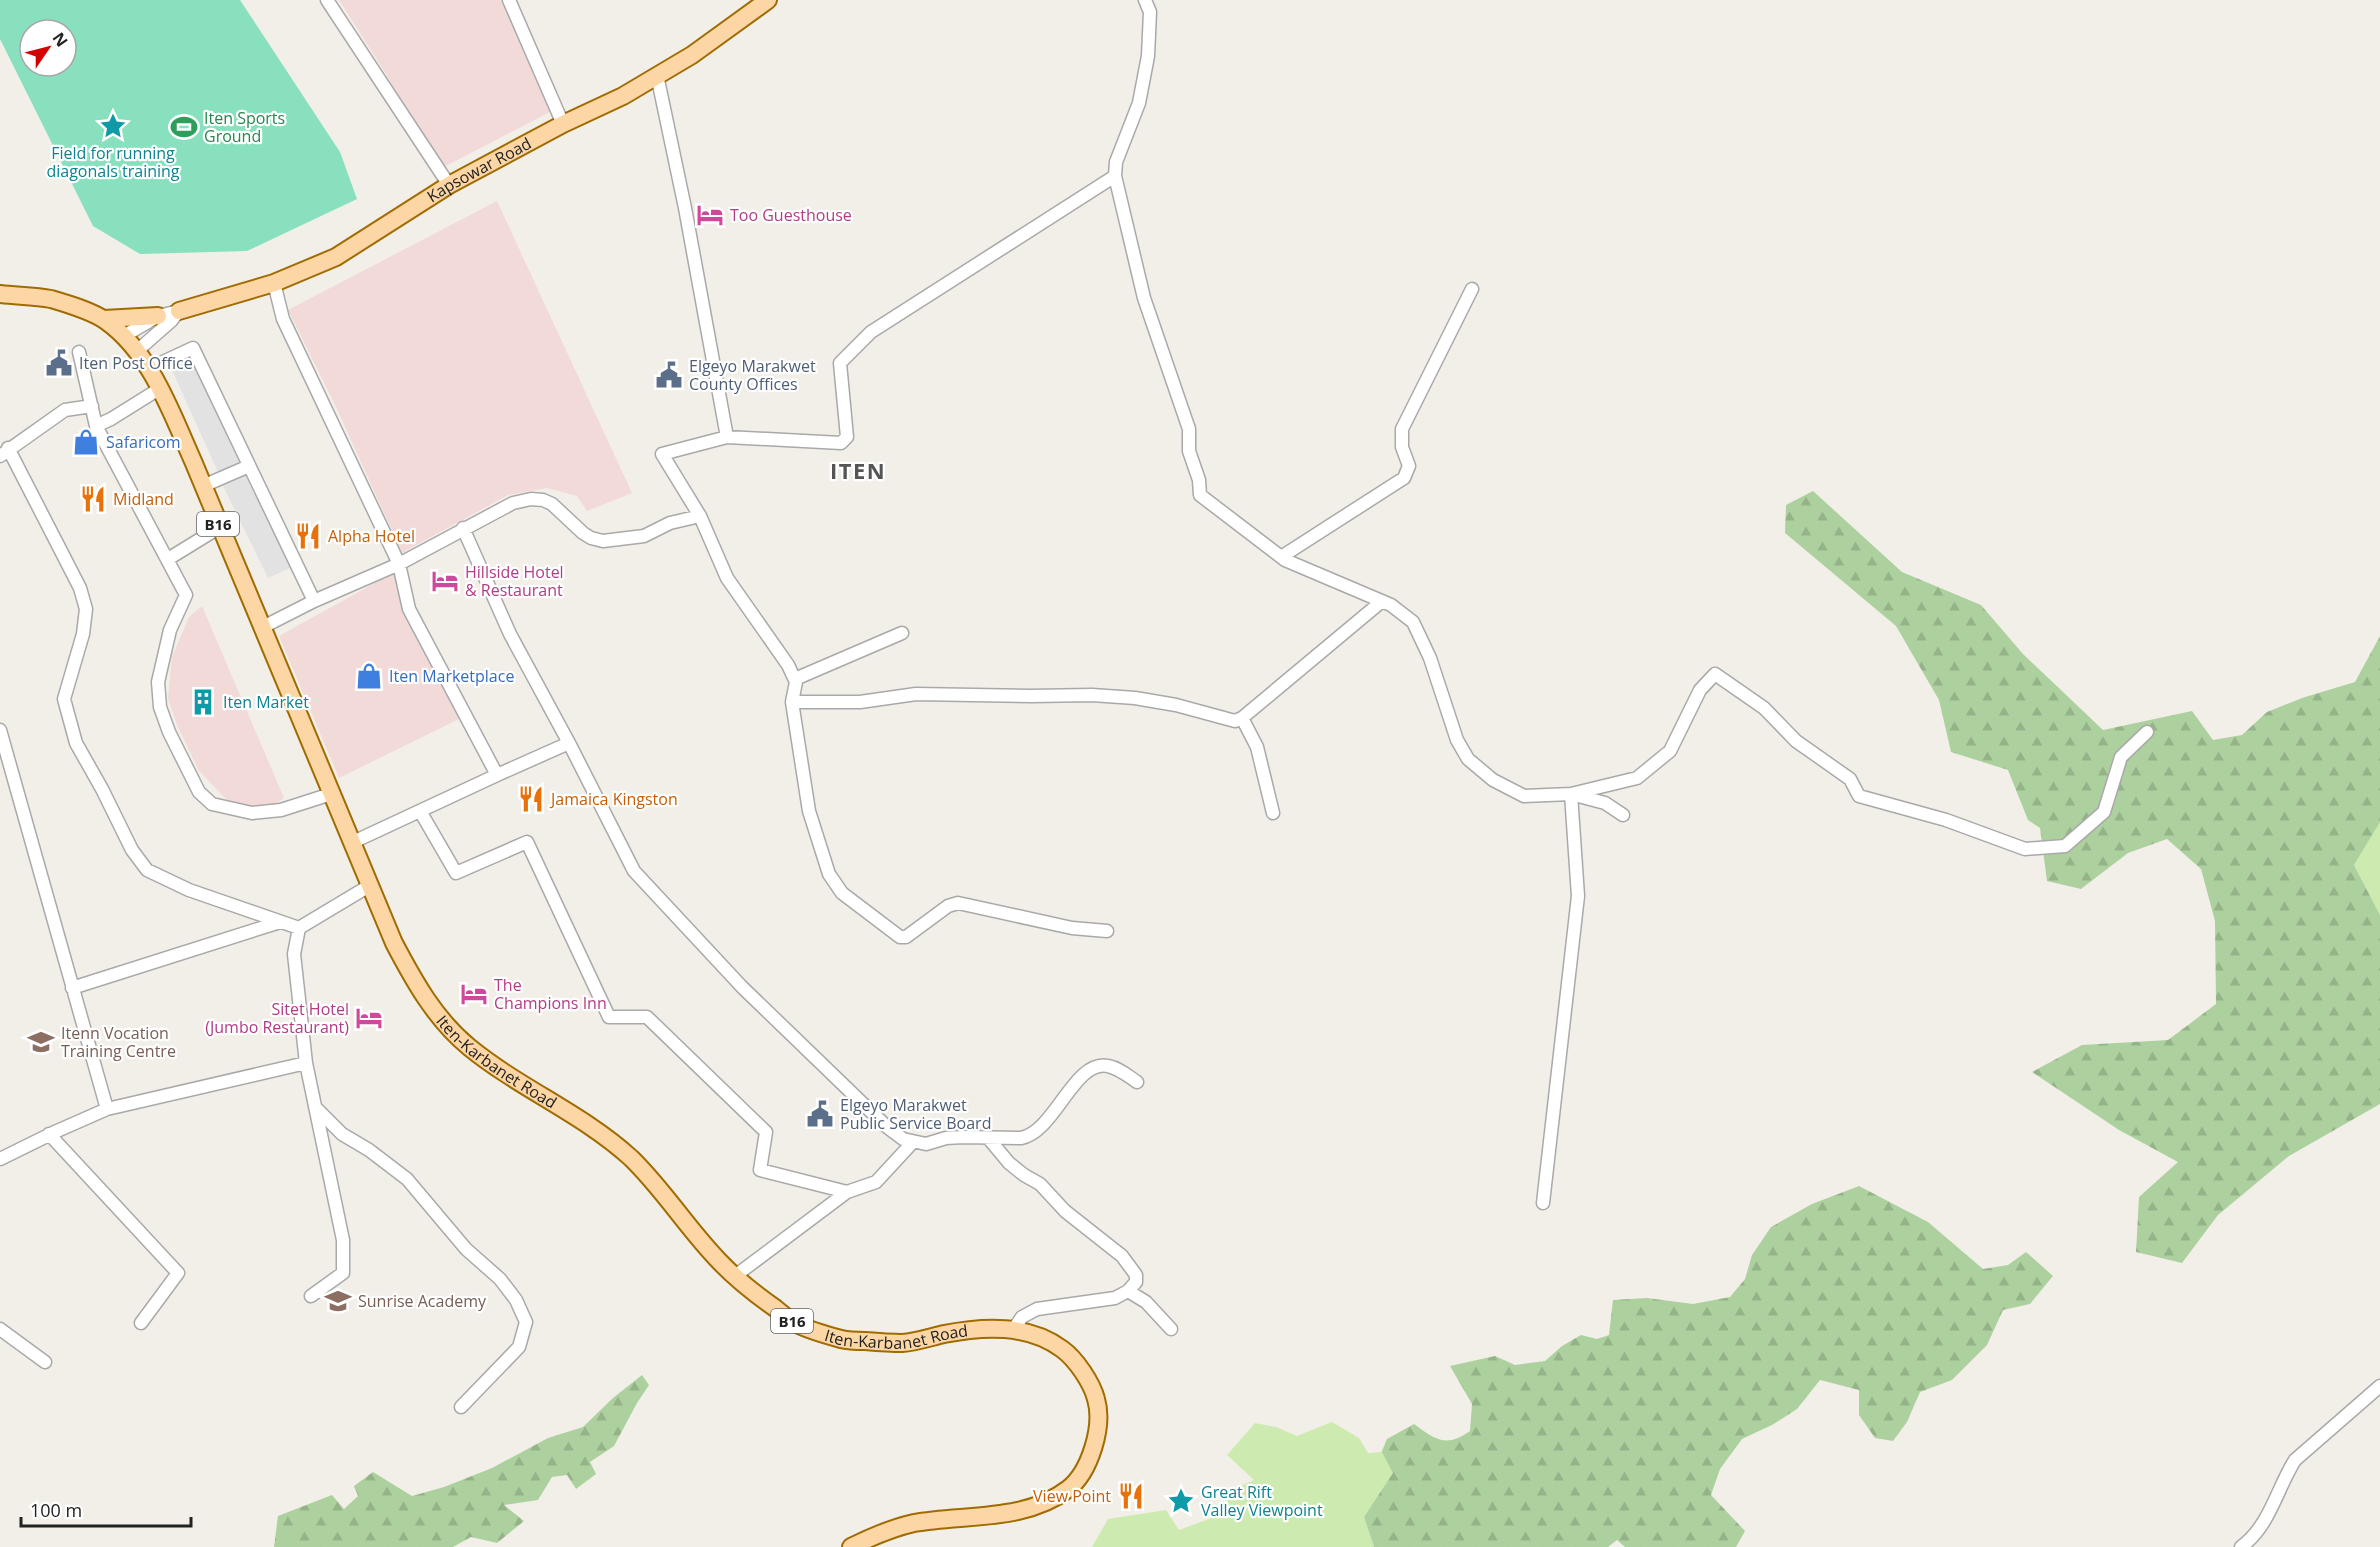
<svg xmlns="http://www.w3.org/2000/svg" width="2380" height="1547" font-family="'Open Sans',sans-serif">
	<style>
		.commercial { fill: #f2dad9 }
		.grass { fill: #cdebb0 }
		.forest { fill: url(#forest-firs) }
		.pitch { fill: #88e0be; fill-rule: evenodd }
		.parking { fill: #e2e2e2 }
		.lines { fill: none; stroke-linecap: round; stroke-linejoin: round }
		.minor-casing { stroke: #a9a9a9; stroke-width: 15 }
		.major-casing { stroke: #a06b00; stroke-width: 20 }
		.minor { stroke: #fff; stroke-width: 12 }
		.major { stroke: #fcd6a4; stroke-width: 16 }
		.labels { text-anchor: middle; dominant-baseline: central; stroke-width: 4.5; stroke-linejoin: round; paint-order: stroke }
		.shield { fill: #fff; stroke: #646464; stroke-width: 1.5 }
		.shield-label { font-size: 15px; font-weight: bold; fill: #222 }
		.leisure-label { font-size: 16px; fill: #27864d; stroke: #fff; text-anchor: start }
		.culture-label { font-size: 16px; fill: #0d838f; stroke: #fff; text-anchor: start }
		.street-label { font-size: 16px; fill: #222; stroke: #fff }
		.hotel-label { font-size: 16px; fill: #b23c85; stroke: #fff; text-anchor: start }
		.service-label { font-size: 16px; fill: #4e5e75; stroke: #fff; text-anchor: start }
		.shop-label { font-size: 16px; fill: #366cbe; stroke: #fff; text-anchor: start }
		.food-label { font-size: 16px; fill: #c56008; stroke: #fff; text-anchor: start }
		.education-label { font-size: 16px; fill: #785e54; stroke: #fff; text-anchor: start }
		.district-label { font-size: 22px; font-weight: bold; letter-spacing: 1.5px; fill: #555; stroke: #fff }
	</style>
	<defs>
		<pattern id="forest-firs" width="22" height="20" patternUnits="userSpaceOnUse" patternTransform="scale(1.5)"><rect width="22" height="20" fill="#add19e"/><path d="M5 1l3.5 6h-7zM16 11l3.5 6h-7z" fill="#95b388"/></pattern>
	</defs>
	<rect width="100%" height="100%" fill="#f2efe9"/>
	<path class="commercial" d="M339 0H504L550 112 440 169 386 74Z
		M497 201 632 493 587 511 577 496 547 488 508 495 402 553 337 409 288 310Z
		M393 573 420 634 463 717 339 778 279 636Z
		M202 606 284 798 277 803 241 808 227 800 199 771 177 725 168 699 172 657 189 617Z"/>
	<path class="grass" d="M2380 820V915L2354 865Z
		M1332 1422 1359 1438 1368 1453 1381 1452 1387 1439 1394 1479 1364 1517 1374 1547H1092L1108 1519 1166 1510 1179 1530 1217 1516 1238 1487 1254 1480 1227 1455 1255 1423 1276 1427 1297 1436Z"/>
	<path class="forest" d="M1813 491 1902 572 1981 605 2023 654 2103 730 2192 711 2213 740 2242 735 2267 712 2302 698 2355 682 2380 636V822L2354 865 2380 915V1104L2289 1156 2218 1215 2182 1263 2136 1252 2139 1197 2178 1162 2119 1130 2032 1072 2082 1045 2168 1040 2216 1004 2215 921 2201 869 2167 839 2128 853 2081 889 2047 881 2040 828 2028 820 2008 770 1951 752 1939 700 1896 626 1785 533 1786 505Z
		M1859 1186 1928 1222 1983 1269 2008 1265 2026 1252 2053 1276 2030 1304 2003 1310 1987 1345 1952 1380 1920 1392 1907 1422 1893 1441 1875 1438 1859 1415V1390L1820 1380 1797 1409 1772 1425 1742 1439 1720 1469 1711 1495 1745 1531 1736 1547H1625L1617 1540 1608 1547H1374L1364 1517 1393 1473 1382 1452 1387 1439 1414 1424C1436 1440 1446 1448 1470 1431L1472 1404 1450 1366 1495 1356 1515 1365 1545 1361 1562 1346 1581 1335 1597 1339 1609 1335 1613 1300 1647 1298 1693 1304 1730 1297 1745 1279 1752 1255 1771 1227 1812 1204Z
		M642 1375 649 1385 637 1403 614 1446 590 1462 596 1474 576 1489 567 1475 552 1477 538 1500 504 1505 524 1521 497 1543 471 1537 453 1547H274L278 1516 332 1495 344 1509 358 1496 354 1486 373 1472 412 1496 444 1487 492 1468 548 1438 583 1427 613 1398Z"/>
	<path class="pitch" d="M0 0H240L340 152 357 199 247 251 140 254 93 226 0 39ZM30 30H66V66H30Z"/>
	<path class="parking" d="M197 356 246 458 218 472 171 368Z
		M248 474 292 567 268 578 223 486Z"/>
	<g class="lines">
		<g class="minor-casing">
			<path id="minor" d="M327 0 449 185
				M509 0 563 124
				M1145 0 1150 12 1148 56 1139 103 1116 162 1115 176 1144 298 1189 429V451L1199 480 1200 495 1285 560 1391 605 1413 622 1430 658 1457 740 1468 759 1493 780 1524 796 1571 794 1605 803 1623 815
				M657 75 685 208 727 437 841 443 847 437 840 363 871 332 1115 176
				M274 283 283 319 399 564 409 609 497 775 351 843
				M124 336 158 316 179 311
				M137 351 171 321 179 311
				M79 352 96 426 186 595 170 630 158 682 160 707 169 732 199 792 212 804 252 813 281 810 331 794
				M148 369 193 348 314 601
				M96 426 111 419 159 389
				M8 448 80 588 86 609 83 634 64 699 76 743 102 789 132 850 147 870 189 890 299 928
				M0 456 65 410 92 406
				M203 486 249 466
				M700 516 662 454 727 437
				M463 528 510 634 569 743 634 871 742 987 887 1127 903 1139 926 1144 946 1138 963 1137 1021 1138C1055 1132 1074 1059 1108 1066 1119 1068 1128 1076 1137 1082
				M1281 557 1404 478 1409 466 1402 447V429L1472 289
				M168 559 220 527
				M261 628 314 601 399 564 513 503 531 499 543 500 552 504 583 533 591 538 603 541 644 536 670 523 700 516 727 578 788 665 796 682 792 702 809 811 829 874 842 893 900 937H906L948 906 958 903 1072 928 1107 931
				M795 679 902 633
				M792 702H860L916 694 1031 696 1092 695 1135 698 1176 705 1235 721 1242 718 1257 747 1273 813
				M1242 718 1381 602
				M0 730 107 1109
				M497 775 569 743
				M420 811 456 873 527 842 609 1017H647L766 1132 760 1170 847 1192
				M72 988 280 922
				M306 1063 343 1240V1273L311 1296
				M315 1107 342 1134 369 1150 407 1179 466 1249 500 1279 516 1300 526 1322 519 1347 461 1407
				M49 1134 178 1273 141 1323
				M989 1139 1009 1163 1024 1175 1040 1184 1065 1211 1122 1256 1136 1275V1282L1128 1291 1115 1298 1037 1309 1022 1317 1013 1330
				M0 1159 57 1131 107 1109 306 1063 294 954 299 928 369 886
				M1543 1203 1578 896 1571 794 1637 778 1670 751 1700 690 1715 674 1764 708 1796 741 1850 779 1859 796 1946 820 2025 849 2065 846 2104 812 2121 757 2147 732
				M735 1276 847 1192 876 1182 913 1142
				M1128 1291 1146 1302 1171 1329
				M0 1329 45 1362
				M2241 1547C2270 1526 2277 1488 2295 1460L2380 1386"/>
		</g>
		<g class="major-casing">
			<g id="major">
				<path id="s1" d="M0 294C16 296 34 296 51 299 68 304 92 311 106 321 151 353 171 412 193 461L394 943C414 981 435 1019 469 1047 519 1088 583 1114 631 1158 664 1190 687 1228 719 1261 736 1279 755 1294 775 1308 781 1313 788 1319 795 1323 808 1330 826 1335 841 1339 849 1341 857 1341 865 1341 877 1342 890 1343 902 1343 916 1342 931 1337 944 1334 984 1326 1028 1324 1062 1349 1076 1359 1092 1383 1096 1399 1104 1426 1090 1472 1068 1489 1025 1522 964 1514 914 1523 892 1528 871 1537 851 1547"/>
				<path id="s2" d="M179 311 274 283 336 257 449 185 563 124 623 96 692 55 768 0"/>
				<path d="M104 319 158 316"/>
			</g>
		</g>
		<use href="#minor" class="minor"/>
		<use href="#major" class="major"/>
	</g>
	<defs>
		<g id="sight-bare" transform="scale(2.07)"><path d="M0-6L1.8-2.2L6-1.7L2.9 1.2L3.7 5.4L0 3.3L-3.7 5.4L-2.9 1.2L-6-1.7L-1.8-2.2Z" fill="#0f9aa8" stroke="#fff" stroke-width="2.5" paint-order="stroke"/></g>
		<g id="stadium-bare" transform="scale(2.07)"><path d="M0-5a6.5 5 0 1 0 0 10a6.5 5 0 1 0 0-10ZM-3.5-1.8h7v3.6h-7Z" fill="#2e9e5b" stroke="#fff" stroke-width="2.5" paint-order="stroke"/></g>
		<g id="hotel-bare" transform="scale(2.07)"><path d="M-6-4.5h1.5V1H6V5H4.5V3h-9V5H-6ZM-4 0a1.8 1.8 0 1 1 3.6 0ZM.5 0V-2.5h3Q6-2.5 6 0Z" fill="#d1479c" stroke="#fff" stroke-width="2.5" paint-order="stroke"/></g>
		<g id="civic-bare" transform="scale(2.07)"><path d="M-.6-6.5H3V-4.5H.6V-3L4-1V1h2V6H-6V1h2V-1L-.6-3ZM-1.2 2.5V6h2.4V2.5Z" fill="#5c6f8a" stroke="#fff" stroke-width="2.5" paint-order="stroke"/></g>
		<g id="shop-bare" transform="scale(2.07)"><path d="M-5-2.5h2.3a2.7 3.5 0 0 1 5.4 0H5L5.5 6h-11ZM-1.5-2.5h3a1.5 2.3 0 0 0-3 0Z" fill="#3f7fe0" stroke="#fff" stroke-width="2.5" paint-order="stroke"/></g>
		<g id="restaurant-bare" transform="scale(2.07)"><path d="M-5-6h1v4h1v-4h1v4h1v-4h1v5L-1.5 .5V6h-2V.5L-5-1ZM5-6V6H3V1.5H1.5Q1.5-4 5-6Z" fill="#e8710a" stroke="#fff" stroke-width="2.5" paint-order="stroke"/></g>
		<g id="building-bare" transform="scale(2.07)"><path d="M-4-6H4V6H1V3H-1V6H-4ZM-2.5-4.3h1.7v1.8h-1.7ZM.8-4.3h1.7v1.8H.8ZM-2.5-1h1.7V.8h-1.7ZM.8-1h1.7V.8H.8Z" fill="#0f9aa8" stroke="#fff" stroke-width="2.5" paint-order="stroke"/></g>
		<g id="school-bare" transform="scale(2.07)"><path d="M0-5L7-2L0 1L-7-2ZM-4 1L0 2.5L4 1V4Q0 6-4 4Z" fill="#8d6e63" stroke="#fff" stroke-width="2.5" paint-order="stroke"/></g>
	</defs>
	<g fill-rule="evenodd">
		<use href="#sight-bare" x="113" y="126"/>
		<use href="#stadium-bare" x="184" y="127"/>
		<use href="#hotel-bare" x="710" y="215"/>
		<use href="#civic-bare" x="59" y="363"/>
		<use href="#civic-bare" x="669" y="375"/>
		<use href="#shop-bare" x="86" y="442"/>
		<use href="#restaurant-bare" x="93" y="499"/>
		<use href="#restaurant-bare" x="308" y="536"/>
		<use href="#hotel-bare" x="445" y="581"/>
		<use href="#shop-bare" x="369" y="676"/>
		<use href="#building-bare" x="203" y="702"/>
		<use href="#restaurant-bare" x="531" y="799"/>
		<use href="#hotel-bare" x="474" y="994"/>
		<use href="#hotel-bare" x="369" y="1018"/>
		<use href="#school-bare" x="41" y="1042"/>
		<use href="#civic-bare" x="820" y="1114"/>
		<use href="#school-bare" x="338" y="1301"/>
		<use href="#restaurant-bare" x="1131" y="1496"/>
		<use href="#sight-bare" x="1181" y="1501"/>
	</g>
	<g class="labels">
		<g class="shield">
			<rect x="197" y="512" width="42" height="24" rx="4.5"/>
			<rect x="771" y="1309" width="42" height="24" rx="4.5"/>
		</g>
		<g class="shield-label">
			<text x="218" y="524">B16</text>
			<text x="792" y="1321">B16</text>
		</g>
		<g class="leisure-label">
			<text x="204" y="118">Iten Sports<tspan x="204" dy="18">Ground</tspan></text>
		</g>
		<g class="culture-label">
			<text x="113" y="153" text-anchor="middle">Field for running<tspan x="113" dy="18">diagonals training</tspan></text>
			<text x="223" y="702">Iten Market</text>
			<text x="1201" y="1492">Great Rift<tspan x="1201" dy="18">Valley Viewpoint</tspan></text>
		</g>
		<g class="street-label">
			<text stroke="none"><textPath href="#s2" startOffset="334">Kapsowar Road</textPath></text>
			<text stroke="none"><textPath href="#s1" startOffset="960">Iten-Karbanet Road</textPath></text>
			<text stroke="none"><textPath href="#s1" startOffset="1464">Iten-Karbanet Road</textPath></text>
		</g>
		<g class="hotel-label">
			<text x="730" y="215">Too Guesthouse</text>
			<text x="465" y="572">Hillside Hotel<tspan x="465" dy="18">&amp; Restaurant</tspan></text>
			<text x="494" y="985">The<tspan x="494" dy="18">Champions Inn</tspan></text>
			<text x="349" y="1009" text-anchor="end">Sitet Hotel<tspan x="349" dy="18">(Jumbo Restaurant)</tspan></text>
		</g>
		<g class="service-label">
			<text x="79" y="363">Iten Post Office</text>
			<text x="689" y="366">Elgeyo Marakwet<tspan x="689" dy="18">County Offices</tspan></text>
			<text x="840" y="1105">Elgeyo Marakwet<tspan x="840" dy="18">Public Service Board</tspan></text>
		</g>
		<g class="shop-label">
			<text x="106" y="442">Safaricom</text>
			<text x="389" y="676">Iten Marketplace</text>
		</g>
		<g class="food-label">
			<text x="113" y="499">Midland</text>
			<text x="328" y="536">Alpha Hotel</text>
			<text x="551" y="799">Jamaica Kingston</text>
			<text x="1111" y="1496" text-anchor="end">View Point</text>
		</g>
		<g class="education-label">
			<text x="61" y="1033">Itenn Vocation<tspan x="61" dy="18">Training Centre</tspan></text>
			<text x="358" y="1301">Sunrise Academy</text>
		</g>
		<g class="district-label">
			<text x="858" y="470">ITEN</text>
		</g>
	</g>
	<g transform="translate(48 48) rotate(55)"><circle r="28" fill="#ffffff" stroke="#a7a7a7" stroke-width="1.5"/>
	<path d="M0-4.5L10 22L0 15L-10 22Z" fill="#d40000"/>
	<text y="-9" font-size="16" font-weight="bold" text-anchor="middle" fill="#222222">N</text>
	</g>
	<path d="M21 1517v9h170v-9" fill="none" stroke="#222222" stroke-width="3"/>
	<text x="30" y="1517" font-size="18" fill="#222222" stroke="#ffffff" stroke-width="4.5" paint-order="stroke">100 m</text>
</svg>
